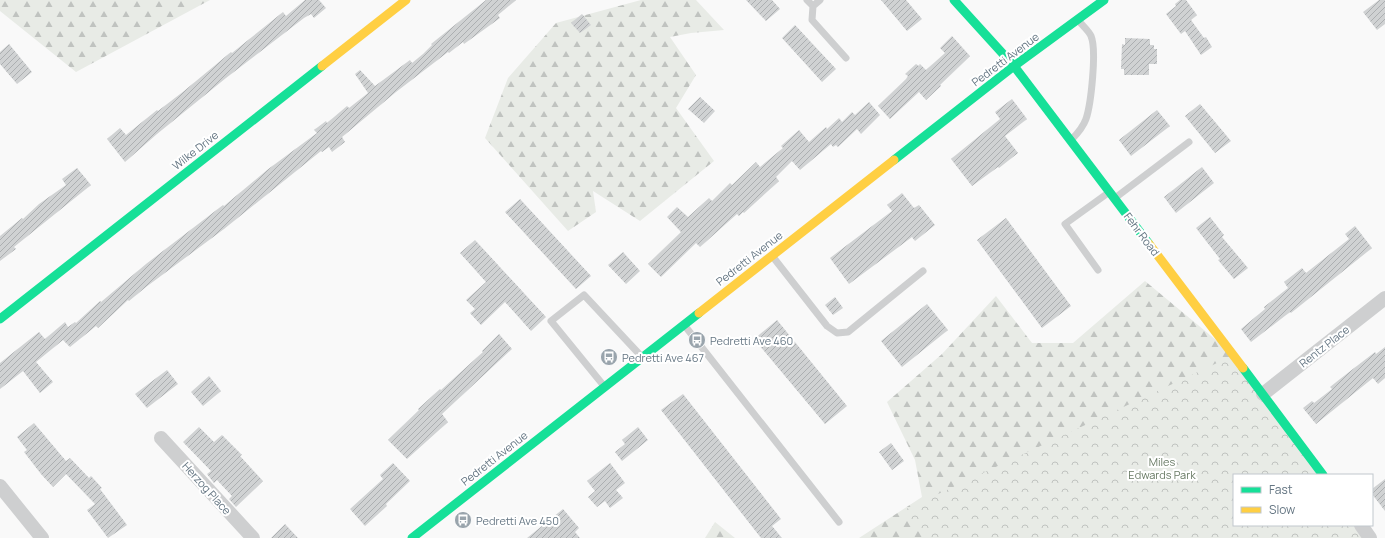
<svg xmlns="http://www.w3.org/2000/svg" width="1385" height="538" font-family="Manrope,sans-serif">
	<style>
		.forest { fill: url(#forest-firs) }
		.park { fill: url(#park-crowns) }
		.building { fill: url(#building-hatch) }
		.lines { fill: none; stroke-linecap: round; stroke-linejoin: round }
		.lane { stroke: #cecfd0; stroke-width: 7 }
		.street { stroke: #cecfd0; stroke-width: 14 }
		.fast { stroke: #16e098; stroke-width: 9 }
		.slow { stroke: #ffcf43; stroke-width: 9 }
		.labels { text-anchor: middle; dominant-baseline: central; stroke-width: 4; stroke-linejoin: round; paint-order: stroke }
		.street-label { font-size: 11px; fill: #657683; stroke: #fff }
		.poi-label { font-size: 11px; fill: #657683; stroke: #fff; text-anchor: start }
		.park-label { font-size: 11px; fill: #687a64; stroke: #fff }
	</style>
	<defs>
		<pattern id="forest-firs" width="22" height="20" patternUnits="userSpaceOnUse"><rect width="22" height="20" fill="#e8ebe6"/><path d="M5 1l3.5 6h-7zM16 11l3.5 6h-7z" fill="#c0c3c0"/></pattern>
		<pattern id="park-crowns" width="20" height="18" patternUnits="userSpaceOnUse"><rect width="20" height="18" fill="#e8ebe6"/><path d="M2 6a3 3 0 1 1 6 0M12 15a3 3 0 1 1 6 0" fill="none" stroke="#c0c3c0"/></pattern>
		<pattern id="building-hatch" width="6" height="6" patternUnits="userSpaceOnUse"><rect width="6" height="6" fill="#d0d2d3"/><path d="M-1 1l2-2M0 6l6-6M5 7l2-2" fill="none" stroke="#acafb1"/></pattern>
	</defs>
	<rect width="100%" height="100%" fill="#f9f9f9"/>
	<path class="forest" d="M0 0H210L76 72 0 11Z
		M641 0H696L724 30 691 33 670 37 696 75 676 108 714 161 640 221 593 191 596 212 568 231 485 138 508 78 556 23Z
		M1145 281 1234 355V525L1277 538H859L922 497 915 460 887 402 942 354 996 296 1032 343H1073Z
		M715 522 735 538H705Z"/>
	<path class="park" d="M1234 355 1323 475H1234V525H1361L1370 538H924L902 511Z"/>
	<path class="building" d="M305 0H319L326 8 314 18 311 14 304 18 226 78 157 134 125 162 107 139 120 128 126 135 157 110 158 111 184 91 231 52 232 53 283 12 286 16Z
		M486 0H516L498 15 500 18 464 44 463 42 449 53 448 52 396 92 342 137 345 142 332 152 329 147 322 152 321 151 224 229 146 287 129 301 128 300 98 328 96 326 70 347 63 340 36 362 53 382 40 393 23 371 0 389V363L39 332 45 339 65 322 68 327 75 322 76 323 100 301 101 302 146 264 223 205 224 206 267 170 317 133 314 130 326 121 327 123 347 106 349 108 368 93 355 74 360 70 375 86 410 60 412 63 423 54 432 45 431 44Z
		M746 0H772L780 9 766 21Z
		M881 0H906L922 19 907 31Z
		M1180 0H1186L1197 15 1191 20 1204 38 1206 37 1212 47 1201 55 1185 31 1181 34 1166 14 1176 6 1175 4Z
		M1379 0H1385V24L1377 30 1363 12Z
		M582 14 591 25 580 33 571 23Z
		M795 25 836 69 822 82 782 38Z
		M952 36 970 56 940 85 941 86 926 100 919 92 890 119 878 106 906 79 908 76 905 74 916 64 919 66 920 64 926 70 945 53 940 48Z
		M1125 38 1150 39V45H1154V49H1157V64H1149V75H1124V69H1121L1122 44 1125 45Z
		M9 44 32 72 17 84 0 64V52Z
		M700 97 715 111 704 123 688 109Z
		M1012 99 1027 119 1005 136 1018 153 999 168 998 167 972 186 951 159 1000 119 995 112Z
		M869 102 880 115 861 134 857 129 838 147 836 145 833 147 831 144 800 170 792 161 776 177 779 181 744 213 743 212 739 216 737 214 700 247 696 243 661 277 648 264 681 232 667 217 677 207 688 217 709 198 712 201 730 183 732 185 756 162 760 167 783 148 781 146 799 130 809 142 826 127 827 129 839 118 842 122 852 112 855 115Z
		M1200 104 1231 141 1215 153 1185 116Z
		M1157 110 1170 126 1131 156 1119 140Z
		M1202 167 1214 183 1176 213 1164 197Z
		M77 168 91 185 14 247 16 249 0 261V236L22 218 23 219 39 204 66 185 62 179Z
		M902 193 914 208 919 205 935 225 915 241 912 237 849 284 830 258 892 211 887 205Z
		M520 199 591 276 576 289 505 212Z
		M1210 217 1224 235 1222 237 1248 268 1234 279 1218 260 1220 259 1196 228Z
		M1006 218 1071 306 1042 328 977 240Z
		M1355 226 1372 248 1291 313 1290 312 1251 342 1241 329 1265 309 1264 307 1288 288 1284 282 1302 268 1306 273 1349 239 1345 234Z
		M475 240 546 317 531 331 505 302 481 325 470 313 475 309 466 300 486 282 460 253Z
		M623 252 640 271 626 284 608 265Z
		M835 297 843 308 833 315 825 305Z
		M927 304 948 330 902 367 881 341Z
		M777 320 847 406 825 424 754 339Z
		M499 334 512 349 442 414 448 422 407 459 388 440 419 410 418 409 440 389 441 390 483 352 482 351Z
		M1385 347V378L1378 384 1373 378 1316 424 1303 408 1312 401 1314 403 1332 389 1330 387 1340 379 1375 352 1376 354Z
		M167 370 178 384 147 408 135 394Z
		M209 376 221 391 203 406 191 392Z
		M683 394 781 519 772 526 782 538H761L661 410Z
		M34 423 66 461 70 458 89 478 91 476 102 488 100 489 127 525 108 538 87 510 95 504 66 474 53 487 41 474 24 452 27 450 17 437Z
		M199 427 214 442 222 435 242 455 240 456 263 481 236 507 229 499 232 496 217 480 214 483 207 474 211 471 183 442Z
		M638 427 648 440 622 461 615 452 625 444 622 440Z
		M891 443 904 461 892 470 879 452Z
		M393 463 410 481 386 504 387 506 365 526 350 509 383 479 380 475Z
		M610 463 625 483 616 490 623 498 610 508 605 501 597 507 588 497 595 491 587 481Z
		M1385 479V511L1372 494V489Z
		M563 509 579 528 575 532 580 538H527Z
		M285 524 298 538H271Z"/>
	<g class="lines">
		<path class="lane" d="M807 0 813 6 812 20 846 58
			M813 6 820 0
			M1072 139C1078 133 1083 127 1086 119 1091 104 1097 50 1091 36 1089 31 1082 25 1078 20
			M1115 198 1189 142
			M773 257 827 326 837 333 848 332 923 271
			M1098 270 1065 224 1108 193
			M685 326 839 522
			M604 386 551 321 584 295 642 357"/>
		<path class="street" d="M1263 394 1385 298
			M161 438 253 538
			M0 486 42 538
			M1361 525 1370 538"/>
		<path class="fast" d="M954 0 1014 66 1149 244
			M894 160 1014 66 1104 0
			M0 319 322 66
			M1243 368 1323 475
			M412 538 699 313"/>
		<path class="slow" d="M322 66 406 0
			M1149 244 1243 368
			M699 313 894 160"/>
	</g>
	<defs>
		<g id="bus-disc" transform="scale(0.9)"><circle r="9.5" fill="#99a4ac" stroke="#fff"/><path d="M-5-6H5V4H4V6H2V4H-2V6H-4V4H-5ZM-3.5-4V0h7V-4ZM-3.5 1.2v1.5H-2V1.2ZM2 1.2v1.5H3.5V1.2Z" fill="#fff"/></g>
	</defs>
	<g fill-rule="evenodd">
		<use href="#bus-disc" x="697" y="340"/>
		<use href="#bus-disc" x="609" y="357"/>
		<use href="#bus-disc" x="463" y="520"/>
	</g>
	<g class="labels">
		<g class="street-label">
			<text transform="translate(1005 59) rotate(-37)">Pedretti Avenue</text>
			<text transform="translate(195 150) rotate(-38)">Wilke Drive</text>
			<text transform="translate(1142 234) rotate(53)">Fehr Road</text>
			<text transform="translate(749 258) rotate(-38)">Pedretti Avenue</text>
			<text transform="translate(1324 346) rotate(-38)">Rentz Place</text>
			<text transform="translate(494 458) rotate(-38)">Pedretti Avenue</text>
			<text transform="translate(207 488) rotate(48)">Herzog Place</text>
		</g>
		<g class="poi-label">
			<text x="710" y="340">Pedretti Ave 460</text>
			<text x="622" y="357">Pedretti Ave 467</text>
			<text x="476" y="520">Pedretti Ave 450</text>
		</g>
		<g class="park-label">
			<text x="1162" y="461">Miles<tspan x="1162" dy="13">Edwards Park</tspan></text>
		</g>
	</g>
	<rect x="1233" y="474" width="140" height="52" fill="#ffffff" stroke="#c1c8cd"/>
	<rect x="1241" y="487" width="20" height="6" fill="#16e098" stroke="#c1c8cd"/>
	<text x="1269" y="494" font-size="12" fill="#657683">Fast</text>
	<rect x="1241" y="507" width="20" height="6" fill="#ffcf43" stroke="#c1c8cd"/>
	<text x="1269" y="514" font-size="12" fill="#657683">Slow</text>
</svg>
